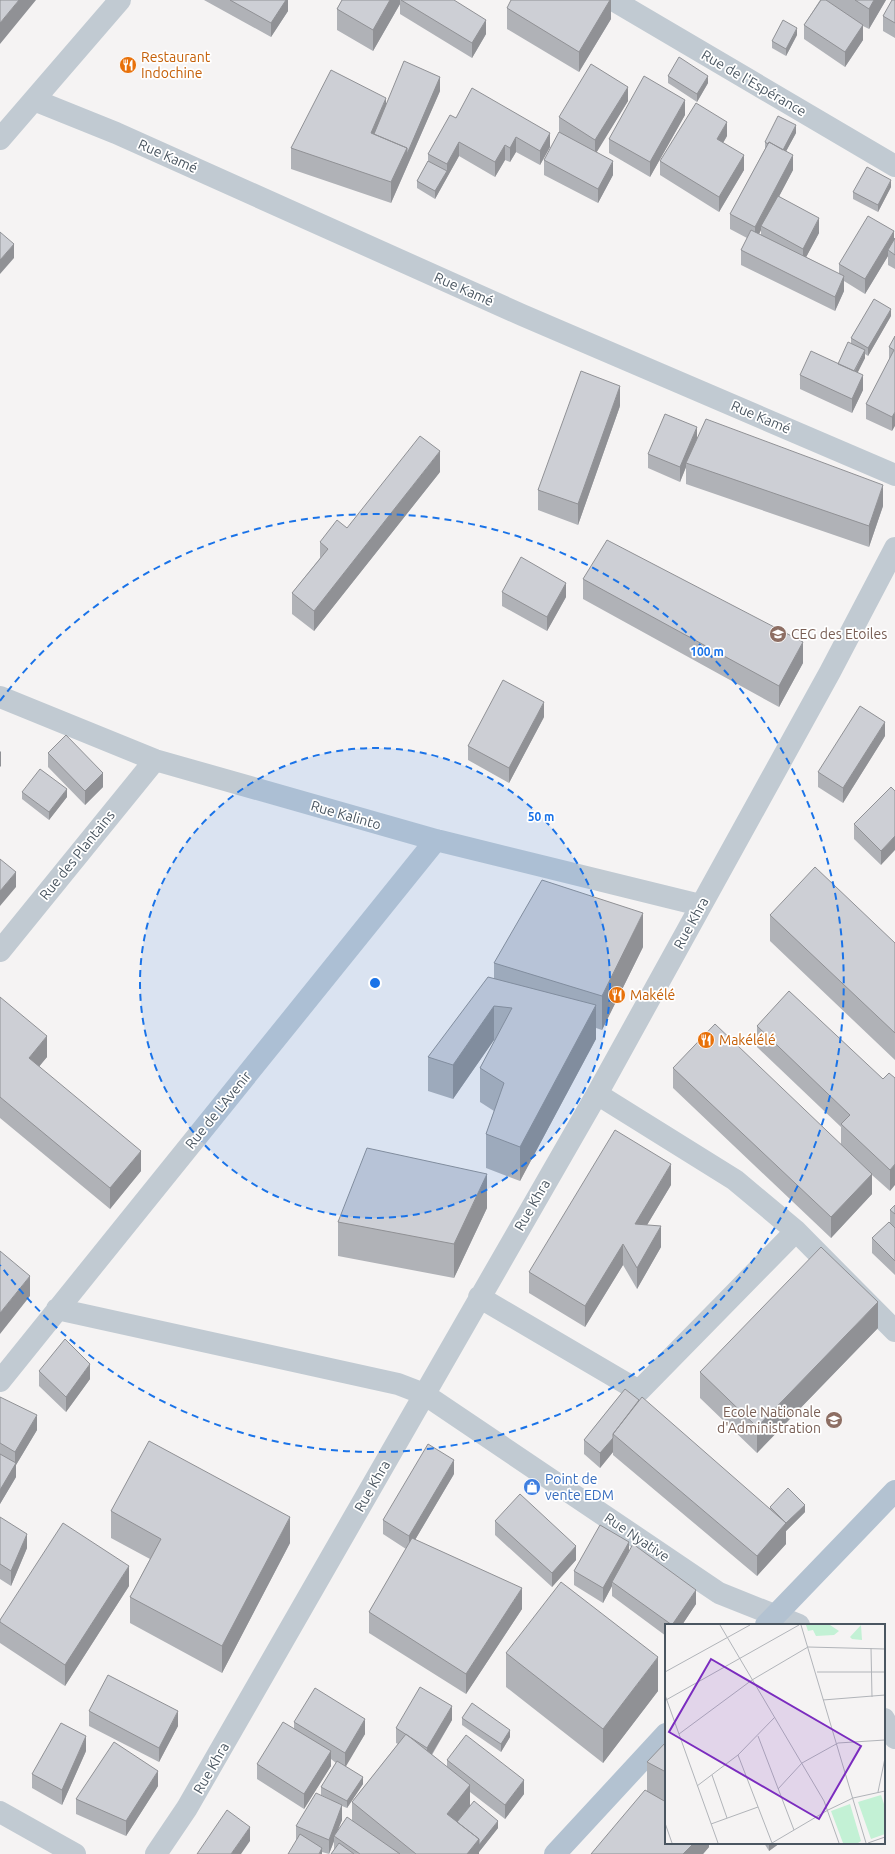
<svg xmlns="http://www.w3.org/2000/svg" width="895" height="1854" font-family="Ubuntu,sans-serif">
	<style>
		.lines { fill: none; stroke-linecap: round; stroke-linejoin: round }
		.minor { stroke: #c1cad2; stroke-width: 22 }
		.major { stroke: #b3c2d1; stroke-width: 22 }
		.wall { fill: #b0b2b7; fill-rule: evenodd }
		.shaded-wall { fill: #909195 }
		.building { fill: #cdcfd5; stroke: #909195 }
		.ring { fill: none; stroke: #1a73e8; stroke-width: 2; stroke-dasharray: 7 5 }
		.labels { text-anchor: middle; dominant-baseline: central; stroke-width: 3.5; stroke-linejoin: round; paint-order: stroke }
		.food-label { font-size: 14px; fill: #c56008; stroke: #fff; text-anchor: start }
		.street-label { font-size: 14px; fill: #4a5661; stroke: #fff }
		.education-label { font-size: 14px; fill: #785e54; stroke: #fff; text-anchor: start }
		.shop-label { font-size: 14px; fill: #366cbe; stroke: #fff; text-anchor: start }
		.inset-road { fill: none; stroke: #b1b4b9; stroke-width: 1 }
		.view { fill: #7b2cbf; fill-opacity: 0.15; stroke: #7b2cbf; stroke-width: 2 }
		.inset-edge { fill: none; stroke: #4a5661; stroke-width: 2 }
		.centre { fill: #1a73e8; stroke: #fff; stroke-width: 2 }
		.ring-label { font-size: 12px; text-anchor: middle; font-weight: bold; fill: #1a73e8; stroke: #fff; stroke-width: 3.5; stroke-linejoin: round; paint-order: stroke }
	</style>
	<rect width="100%" height="100%" fill="#f5f3f3"/>
	<g class="lines">
		<path class="minor" d="M613 0 895 166
			M34 100 116 133 522 315 895 475
			M0 139 120 0
			M0 697 155 760 436 840 700 905
			M0 951 155 760
			M796 1231 895 1331
			M479 1297 639 1391 796 1231 735 1180 597 1094
			M57 1309 398 1384 424 1394 719 1593 799 1625
			M0 1381 436 840
			M884 1719 895 1738
			M0 1812 75 1854
			M156 1854 187 1808 597 1094 830 672 895 548"/>
		<path class="major" d="M766 1625 895 1491
			M555 1854 666 1734"/>
	</g>
	<path class="wall" d="M204 0H288V11L271 37Z
		M342 0H454L486 34 472 58 400 14V4L373 51 337 30V9Z
		M611 0V19L579 72 507 29V8Z
		M820 0H886L869 29 863 26V40L845 67 804 39V25Z
		M895 0V38L883 31V16Z
		M797 35 786 56 772 48V41Z
		M668 76 708 83 697 102 668 83Z
		M440 91 391 203 291 169V148L386 105Z
		M628 101 596 152 613 175 598 203 544 175V160L562 134 559 132V117Z
		M685 115 650 177 609 153V139Z
		M456 118 550 147 540 165 516 152 510 162 505 160 495 177 459 156 435 199 417 188V181L428 161V154Z
		M796 133 786 151 793 170 779 196 819 233 806 257 839 274V264L894 240 895 238V269L888 265V256L865 294 844 281V291L835 311 741 265V250L747 238 730 229V214L765 149V142ZM761 230V235L759 234Z
		M727 136 723 143 744 170 719 212 660 175V161Z
		M891 187 878 212 853 199V192Z
		M891 316 868 356 865 354V358L857 373 863 390 852 413 800 389V375L838 364 851 344V338Z
		M895 336 892 431 866 419V404L889 360V347Z
		M620 406 578 525 538 510V490Z
		M697 440 883 506 869 547 686 484V467L680 482 648 468V454Z
		M440 472 314 631 292 614V593L320 558V542L347 528Z
		M583 579 803 663 779 707 583 599Z
		M502 592 566 597 547 631 502 606Z
		M544 717 509 783 468 760V746Z
		M885 736 843 803 818 787V772Z
		M48 753 103 787 85 805 48 767Z
		M891 787 881 865 854 839V824Z
		M22 792 67 797 49 820 22 799Z
		M770 915 895 943V1060L770 941Z
		M643 947 602 1030 596 1028V1039L520 1181 486 1168V1134L494 1111 480 1102V1068L495 1040H494L453 1099 428 1091V1057L494 979V963Z
		M0 998 47 1057 39 1066 141 1171 110 1209 0 1118Z
		M757 1026 883 1079 895 1078 890 1191 872 1175V1194L831 1238 673 1088V1068L841 1144V1127L757 1047Z
		M671 1185 647 1225 661 1247 637 1289 623 1265 585 1327 529 1293V1272Z
		M895 1205V1275L872 1253V1238L890 1223V1210Z
		M487 1208 454 1278 338 1256V1222Z
		M878 1328 757 1453 700 1398V1372Z
		M39 1371 90 1379 66 1412 39 1386Z
		M625 1389 770 1509V1507L805 1512 786 1531V1544L757 1576 613 1455V1452L600 1468 584 1454V1440Z
		M0 1397 37 1430 16 1465V1477L0 1504Z
		M454 1474 415 1540 522 1609 466 1694 369 1633V1612L406 1549 383 1534V1520Z
		M111 1511 290 1543 222 1673 130 1623V1597L150 1559 111 1538Z
		M0 1517 27 1548 11 1586 0 1579Z
		M495 1521 576 1560 552 1587 495 1535Z
		M629 1551 696 1604 682 1625H666V1636L612 1596V1586L603 1603 574 1585V1571Z
		M129 1586 65 1686 0 1643V1620Z
		M506 1653 658 1691 603 1763 506 1687Z
		M89 1711 178 1726 159 1762 89 1726Z
		M462 1718 510 1737 501 1752 462 1725Z
		M452 1720 432 1755 447 1767V1760L524 1794 505 1819 470 1792V1806L457 1822 498 1828 479 1852V1851V1854H331L334 1850V1841L329 1854 322 1852V1854L296 1840V1826L331 1800 321 1795V1787L336 1763 331 1759V1766L304 1809 257 1779V1764L294 1729V1722L365 1734 345 1766 363 1784 347 1808 342 1806V1820L338 1829 352 1820V1802L398 1744 396 1743V1728Z
		M666 1742V1843H709V1847L703 1854H591L647 1791V1762Z
		M86 1751 62 1805 32 1788V1774Z
		M158 1786 126 1836 76 1814V1799Z
		M764 1843H780L769 1851Z"/>
	<path class="shaded-wall" d="M19 0H36L0 44V23Z
		M286 0H288V11L271 37V23Z
		M390 0H400V4L373 51V30Z
		M610 0H611V19L579 72V52Z
		M874 0H886L869 29V9Z
		M486 20V34L472 58V43Z
		M863 25V40L845 67V52Z
		M797 28V35L786 56V49Z
		M708 76V83L697 102V94Z
		M440 77V91L391 203V182Z
		M628 87V101L595 155V140Z
		M386 98V119L377 141 371 133Z
		M685 100V115L650 177V162Z
		M727 122V136L717 153V139Z
		M796 125V133L782 159V151Z
		M550 133V147L540 165V151Z
		M516 137V152L510 162V148Z
		M459 142V156L435 199V191L447 171V164Z
		M505 145V160L495 177V162Z
		M744 155V170L719 212V197Z
		M793 155V170L763 227 761 226V230L755 242V227Z
		M613 161V175L598 203V189Z
		M891 180V187L878 212V205Z
		M819 218V233L803 263V249Z
		M894 231V245L888 250V256L865 294V279Z
		M14 244V258L0 274V260Z
		M844 276V291L835 311V297Z
		M891 309V316L868 356V348Z
		M865 350V358L853 382V375Z
		M863 375V390L852 413V399Z
		M620 386V406L578 525V504Z
		M895 412V426L892 431V417Z
		M697 427V442L686 463V467L680 482V467Z
		M440 451V472L314 631V611Z
		M883 485V506L869 547V526Z
		M566 583V597L547 631V617Z
		M803 642V663L779 707V686Z
		M544 702V717L509 783V768Z
		M885 722V736L843 803V788Z
		M1 751V766L0 767V752Z
		M103 773V787L85 805V791Z
		M67 789V797L49 820V812Z
		M895 836V850L881 865V851Z
		M16 872V887L0 906V891Z
		M643 913V947L602 1030V996Z
		M596 1005V1039L520 1181V1147Z
		M494 1006V1040L453 1099V1065Z
		M47 1036V1057L29 1079V1058Z
		M141 1151V1171L110 1209V1188Z
		M671 1164V1185L635 1245V1224Z
		M895 1164V1185L890 1191V1170Z
		M487 1174V1208L454 1278V1244Z
		M872 1174V1194L831 1238V1217Z
		M661 1226V1247L637 1289V1268Z
		M623 1244V1265L585 1327V1306Z
		M30 1276V1296L0 1334V1313Z
		M878 1302V1328L757 1453V1427Z
		M90 1364V1379L66 1412V1397Z
		M37 1415V1430L16 1465V1477L0 1504V1490L15 1464V1452Z
		M613 1438V1452L600 1468V1453Z
		M454 1460V1474L409 1550V1536Z
		M805 1505V1512L786 1531V1523Z
		M290 1517V1543L222 1673V1646Z
		M786 1523V1544L757 1576V1556Z
		M27 1534V1548L11 1586V1571Z
		M629 1542V1557L612 1582V1586L603 1603V1588Z
		M576 1546V1560L552 1587V1573Z
		M129 1566V1586L65 1686V1665Z
		M522 1588V1609L466 1694V1674Z
		M696 1590V1604L682 1625H672Z
		M658 1657V1691L603 1763V1729Z
		M452 1706V1720L427 1762V1748Z
		M178 1711V1726L159 1762V1748Z
		M365 1719V1734L345 1768V1753Z
		M510 1730V1737L501 1752V1744Z
		M86 1736V1751L62 1805V1790Z
		M331 1751V1766L304 1809V1794Z
		M158 1771V1786L126 1836V1821Z
		M363 1777V1784L347 1808V1801Z
		M524 1780V1794L505 1819V1805Z
		M470 1785V1806L447 1835V1814Z
		M342 1805V1820L335 1837 334 1836V1841L329 1854V1840Z
		M498 1821V1828L479 1852V1845Z
		M250 1827V1841L241 1854H231Z
		M479 1839V1854H467Z
		M694 1843H709V1847L703 1854H683Z
		M769 1843H780L769 1851Z
		M322 1848V1854H319Z"/>
	<path class="building" d="M0 0H19L0 23Z
		M230 0H286L271 23Z
		M342 0H390L373 30 337 9Z
		M401 0H454L486 20 472 43Z
		M511 0H610L579 52 507 8Z
		M821 0H826L863 25 845 52 804 25Z
		M855 0H874L869 9Z
		M892 0H895V23L883 16Z
		M783 20 797 28 786 49 772 41Z
		M679 57 708 76 697 94 668 76Z
		M404 61 440 77 407 154V148L374 134Z
		M591 64 628 87 595 140 559 117Z
		M331 70 386 98 371 133 407 148 391 182 291 148Z
		M644 76 685 100 650 162 609 139Z
		M472 88 550 133 540 151 516 137 510 148 505 145 495 162 459 142 447 164 428 154 450 115 456 118Z
		M696 103 727 122 717 139 744 155 719 197 660 161Z
		M778 116 796 125 783 150 769 142 768 144 765 142Z
		M559 132 613 161 598 189 544 160Z
		M769 142 793 155 755 227 730 214Z
		M428 161 447 171 435 191 417 181Z
		M867 167 891 180 878 205 853 192Z
		M778 196 819 218 803 249 761 226Z
		M868 216 894 231 865 279 839 264Z
		M751 230 844 276 835 297 741 250Z
		M0 232 14 244 0 260Z
		M895 238V255L888 250Z
		M874 299 891 309 868 348 851 338Z
		M895 336V412L892 417 866 404 894 350 889 347Z
		M848 342 865 350 854 371 838 364Z
		M811 351 863 375 852 399 800 375Z
		M581 371 620 386 578 504 538 490Z
		M665 414 697 427 680 467 648 454Z
		M706 419 883 485 869 526 686 463Z
		M420 436 440 451 314 611 292 593 328 549 320 542 337 520 347 528Z
		M607 540 803 642 779 686 583 579Z
		M521 557 566 583 547 617 502 592Z
		M503 680 544 702 509 768 468 746Z
		M860 706 885 722 843 788 818 772Z
		M66 735 103 773 85 791 48 753Z
		M40 769 67 789 49 812 22 792Z
		M891 787 895 791V836L881 851 854 824Z
		M0 859 16 872 0 891Z
		M815 867 895 943V1033L770 915Z
		M542 880 643 913 602 996 494 963Z
		M488 977 596 1005 520 1147 486 1134 504 1083 480 1068 512 1008 494 1006 453 1065 428 1057Z
		M789 991 883 1079 889 1073 895 1078V1164L890 1170 841 1124 850 1115 757 1026Z
		M0 997 47 1036 29 1058 141 1151 110 1188 0 1097Z
		M715 1024 872 1174 831 1217 673 1068Z
		M615 1130 671 1164 635 1224 661 1226 637 1268 623 1244 585 1306 529 1272Z
		M367 1148 487 1174 454 1244 338 1222Z
		M895 1205V1214L890 1210Z
		M889 1222 895 1228V1261L872 1238Z
		M821 1247 878 1302 757 1427 700 1372Z
		M0 1251 30 1276 0 1313Z
		M65 1339 90 1364 66 1397 39 1371Z
		M625 1389 639 1400 613 1434V1438L600 1453 584 1440Z
		M0 1397 37 1415 15 1452 0 1443Z
		M642 1397 786 1523 757 1556 613 1434Z
		M149 1441 290 1517 222 1646 130 1597 161 1539 111 1511Z
		M428 1444 454 1460 409 1536 383 1520Z
		M0 1454 16 1463 0 1490Z
		M788 1488 805 1505 786 1523 770 1507Z
		M520 1494 576 1546 552 1573 495 1521Z
		M0 1517 27 1534 11 1571 0 1564Z
		M63 1523 129 1566 65 1665 0 1622V1620Z
		M600 1525 629 1542 603 1588 574 1571Z
		M412 1538 522 1588 466 1674 369 1612Z
		M633 1544 696 1590 672 1625 612 1582Z
		M561 1582 658 1657 603 1729 506 1653Z
		M108 1675 178 1711 159 1748 89 1711Z
		M420 1687 452 1706 427 1748 396 1728Z
		M315 1688 365 1719 345 1753 294 1722Z
		M472 1703 510 1730 501 1744 462 1718Z
		M283 1722 331 1751 304 1794 257 1764Z
		M61 1723 86 1736 62 1790 32 1774Z
		M406 1734 470 1785 447 1814 479 1839 467 1854H416L352 1802Z
		M466 1735 524 1780 505 1805 447 1760Z
		M114 1742 158 1771 126 1821 76 1799Z
		M666 1742V1772L647 1762Z
		M337 1761 363 1777 347 1801 321 1787Z
		M645 1790 666 1802V1843H694L683 1854H591Z
		M316 1793 342 1805 329 1840 296 1826Z
		M474 1801 498 1821 479 1845V1839L457 1822Z
		M227 1810 250 1827 231 1854H197Z
		M347 1817 400 1854H360L334 1836Z
		M300 1834 322 1848 319 1854H288Z
		M339 1843 354 1854H331Z"/>
	<circle cx="375" cy="983" r="235" fill="#1a73e8" fill-opacity=".12"/>
	<g class="ring">
		<circle cx="375" cy="983" r="235"/>
		<path d="M0 701A469 469 0 1 1 0 1265"/>
	</g>
	<defs>
		<g id="restaurant-disc" transform="scale(0.9)"><circle r="9.5" fill="#e8710a" stroke="#fff"/><path d="M-5-6h1v4h1v-4h1v4h1v-4h1v5L-1.5 .5V6h-2V.5L-5-1ZM5-6V6H3V1.5H1.5Q1.5-4 5-6Z" fill="#fff"/></g>
		<g id="school-disc" transform="scale(0.9)"><circle r="9.5" fill="#8d6e63" stroke="#fff"/><path d="M0-5L7-2L0 1L-7-2ZM-4 1L0 2.5L4 1V4Q0 6-4 4Z" fill="#fff"/></g>
		<g id="shop-disc" transform="scale(0.9)"><circle r="9.5" fill="#3f7fe0" stroke="#fff"/><path d="M-5-2.5h2.3a2.7 3.5 0 0 1 5.4 0H5L5.5 6h-11ZM-1.5-2.5h3a1.5 2.3 0 0 0-3 0Z" fill="#fff"/></g>
	</defs>
	<g fill-rule="evenodd">
		<use href="#restaurant-disc" x="128" y="65"/>
		<use href="#school-disc" x="778" y="634"/>
		<use href="#restaurant-disc" x="617" y="995"/>
		<use href="#restaurant-disc" x="706" y="1040"/>
		<use href="#school-disc" x="834" y="1420"/>
		<use href="#shop-disc" x="532" y="1487"/>
	</g>
	<g class="labels">
		<g class="food-label">
			<text x="141" y="57">Restaurant<tspan x="141" dy="16">Indochine</tspan></text>
			<text x="630" y="995">Makélé</text>
			<text x="719" y="1040">Makélélé</text>
		</g>
		<g class="street-label">
			<text transform="translate(754 83) rotate(30)">Rue de l'Espérance</text>
			<text transform="translate(168 156) rotate(24)">Rue Kamé</text>
			<text transform="translate(464 289) rotate(24)">Rue Kamé</text>
			<text transform="translate(761 417) rotate(23)">Rue Kamé</text>
			<text transform="translate(346 815) rotate(16)">Rue Kalinto</text>
			<text transform="translate(77 855) rotate(-51)">Rue des Plantains</text>
			<text transform="translate(691 923) rotate(-61)">Rue Khra</text>
			<text transform="translate(218 1110) rotate(-51)">Rue de L'Avenir</text>
			<text transform="translate(532 1205) rotate(-60)">Rue Khra</text>
			<text transform="translate(372 1486) rotate(-60)">Rue Khra</text>
			<text transform="translate(637 1537) rotate(34)">Rue Nyative</text>
			<text transform="translate(211 1768) rotate(-60)">Rue Khra</text>
		</g>
		<g class="education-label">
			<text x="791" y="634">CEG des Etoiles</text>
			<text x="821" y="1412" text-anchor="end">Ecole Nationale<tspan x="821" dy="16">d'Administration</tspan></text>
		</g>
		<g class="shop-label">
			<text x="545" y="1479">Point de<tspan x="545" dy="16">vente EDM</tspan></text>
		</g>
	</g>
	<g transform="translate(665 1624)">
		<rect width="220" height="220" fill="#f5f3f3"/>
		<path d="M141 1H165L174 7 169 11 151 12 148 6 143 7ZM196 1 197 16 187 15 185 13ZM216 171 220 183V210L206 215 193 178ZM185 180 196 217 193 219H178L166 187Z" fill="#c3f1d5"/>
		<path class="inset-road" d="M55 1 159 177 174 219M136 1 201 219M206 24 207 73M0 48 85 1M152 48H220M0 71 53 219M1 76 134 1M158 76 220 71M14 110 87 56 143 23 220 25M93 112 129 206M73 131 107 219M47 151 62 194M32 162 73 131 110 93M113 165 137 139 173 119 220 116M213 168 220 134M0 199 7 219M46 200 93 183M107 219 163 186 188 174 220 167M203 219 220 213"/>
		<path class="view" d="M46 35 196 122 154 195 4 108Z"/>
		<rect width="220" height="220" class="inset-edge"/>
	</g>
	<circle cx="375" cy="983" r="6" class="centre"/>
	<g class="ring-label">
		<text x="707" y="656">100 m</text>
		<text x="541" y="821">50 m</text>
	</g>
</svg>
